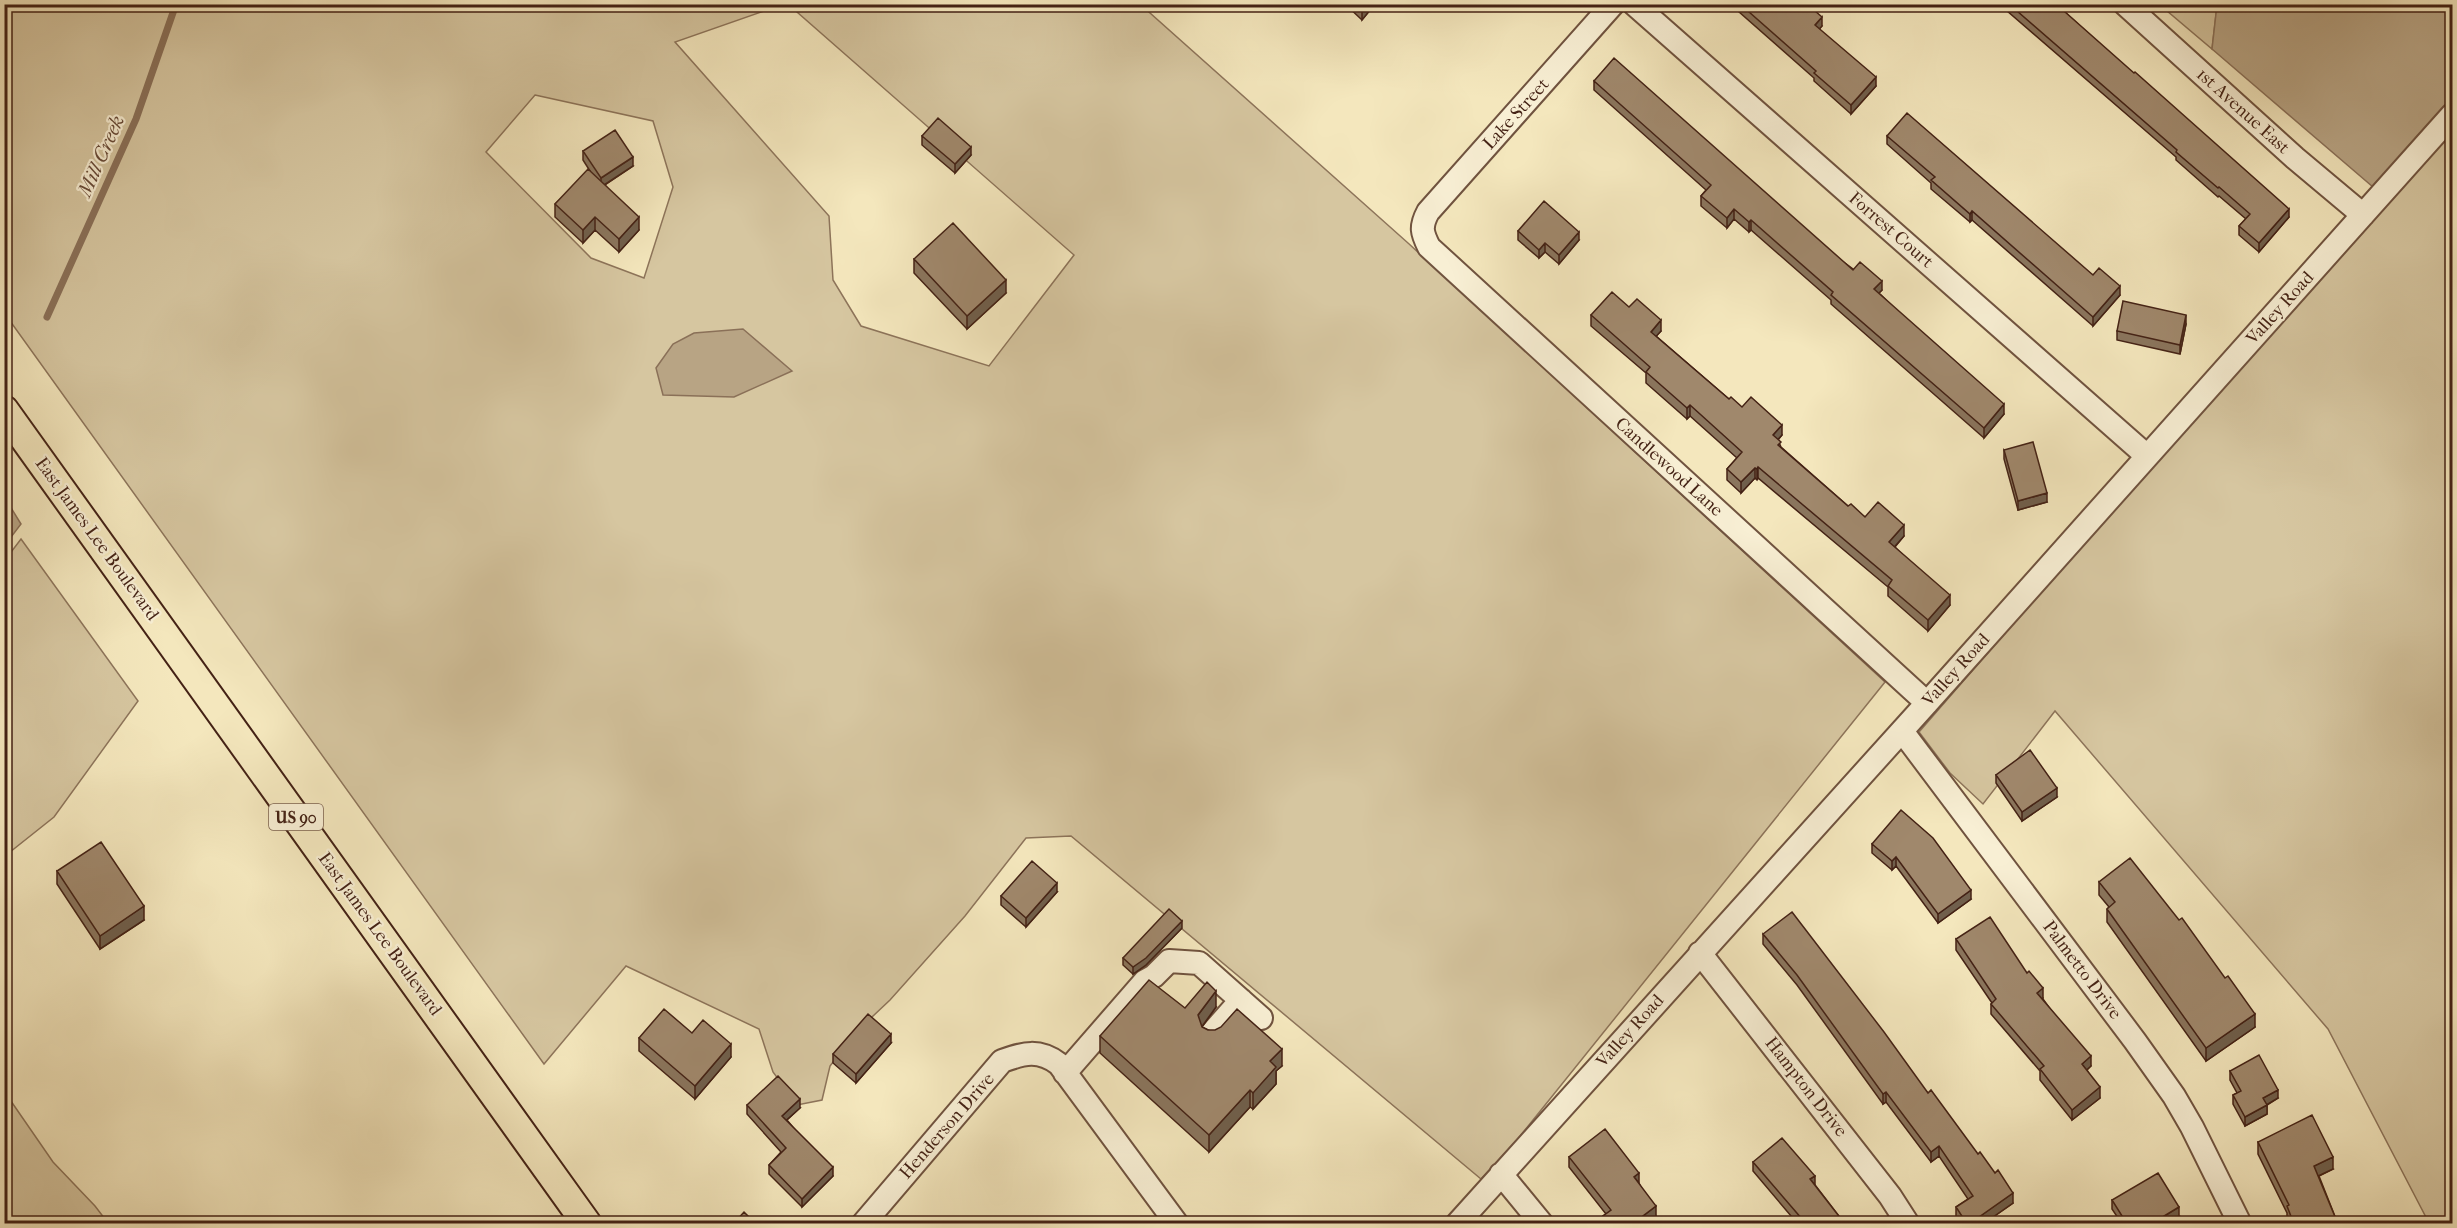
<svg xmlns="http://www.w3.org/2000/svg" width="2457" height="1228" font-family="'IM FELL French Canon',serif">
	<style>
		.green { fill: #d6c6a0; stroke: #8d745a; stroke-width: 1.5; fill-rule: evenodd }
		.water { fill: #b8a484; stroke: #8a7058; stroke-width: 1.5 }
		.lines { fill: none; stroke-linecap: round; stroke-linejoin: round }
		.stream { stroke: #8a7058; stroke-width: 7 }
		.minor-casing { stroke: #70533f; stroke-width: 26 }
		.major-casing { stroke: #442215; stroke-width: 32 }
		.minor { stroke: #f8efd4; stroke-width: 22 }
		.major { stroke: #f4e7bd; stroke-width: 28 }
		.wall { fill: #8a755d; stroke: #442215; stroke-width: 1.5 }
		.shaded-wall { fill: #705f4c; stroke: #442215; stroke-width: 1.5 }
		.building { fill: #a0886c; stroke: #442215; stroke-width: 1.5 }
		.labels { text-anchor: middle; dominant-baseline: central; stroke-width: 4.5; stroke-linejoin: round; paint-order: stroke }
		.shield { fill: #f8efd4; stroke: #7a604e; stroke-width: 1.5 }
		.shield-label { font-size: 16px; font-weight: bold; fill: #442215 }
		.street-label { font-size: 18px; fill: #442215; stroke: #f8efd4 }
		.water-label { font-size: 20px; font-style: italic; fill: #674936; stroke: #f8efd4 }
	</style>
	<rect width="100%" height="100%" fill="#f4e7bd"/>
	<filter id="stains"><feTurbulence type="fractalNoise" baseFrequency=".00333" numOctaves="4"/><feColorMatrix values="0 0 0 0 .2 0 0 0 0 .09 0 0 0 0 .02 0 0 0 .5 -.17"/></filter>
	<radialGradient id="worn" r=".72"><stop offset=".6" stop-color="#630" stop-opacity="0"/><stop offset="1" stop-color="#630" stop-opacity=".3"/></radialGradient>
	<path class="green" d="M4 5H781L675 42 829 216 833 280 861 326 989 366 1074 255 789 5H1141L1408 243 1885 682 1517 1140 1481 1179 1071 836 1026 838 965 916 890 1000 855 1033 830 1066 822 1100 797 1105 773 1072 759 1029 626 966 544 1064 5 314ZM535 95 653 121 673 187 644 278 591 258 486 152Z
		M2160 5H2217L2212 49Z
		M2452 131V1223H2429L2328 1029 2055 711 1983 804 1950 773 1919 732 2025 610Z
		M21 539 138 701 54 817 5 856V560Z
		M4 1091 53 1162 95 1206 108 1223H5Z"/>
	<path class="water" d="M2217 5H2452V98L2373 187 2212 49Z
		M743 329 792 371 734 397 663 395 656 368 673 344 694 333Z
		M5 498 21 524 5 545H4Z"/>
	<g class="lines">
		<path class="stream" d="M47 317 136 119 176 4"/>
		<g class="minor-casing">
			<path id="minor" d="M1613 4 1428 212C1420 227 1422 233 1429 247L1927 703
				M1634 4 2147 456
				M2125 4 2295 158 2363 215
				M1902 731 2135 1041 2174 1096 2192 1127 2240 1224
				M1700 953 1890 1196 1908 1224
				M1211 1034 1241 1000
				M1065 1073 1145 981 1154 976 1169 961 1199 963 1261 1018
				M1501 1174 1542 1224
				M863 1224 1002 1061C1024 1053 1039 1049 1059 1064L1177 1224
				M1457 1224 1927 703 2452 115"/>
		</g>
		<g class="major-casing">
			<path id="major" d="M4 410 587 1224"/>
		</g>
		<use href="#minor" class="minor"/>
		<use href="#major" class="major"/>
	</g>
	<path class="wall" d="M1345 4H1375L1362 20Z
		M1730 4H1787L1791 8 1822 26 1819 29 1876 86 1851 114 1814 81V78Z
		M1999 4H2056L2289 217 2259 252 2239 235V226L2246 219 2219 196 2218 197 2176 160V157Z
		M1594 81 1882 290 1879 293 2004 414 1984 438 1831 304V300L1751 230 1749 232 1734 219 1727 228 1701 206V196L1706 190 1594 90Z
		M922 136 971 155 955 173 922 145Z
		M1887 136 2093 275 2120 295 2093 326 1972 220 1970 222 1931 189V183L1887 144Z
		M583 151 633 166 605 185 639 230 619 252 595 230 583 243 555 217V204L590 171 583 160Z
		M1518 231 1579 240 1559 264 1545 252 1539 258 1518 240Z
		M914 259 1006 293 967 329 914 273Z
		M1629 307 1661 331 1656 336 1729 399 1782 435 1778 440 1781 447 1848 506 1865 517 1904 536 1895 547 1950 605 1928 631 1888 596V587L1758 478 1757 480 1755 478 1741 493 1727 480V469L1737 458 1690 416 1687 419 1646 383V373L1591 326V315Z
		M2186 324 2180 354 2117 340V331Z
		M2004 450 2047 502 2018 510 2004 459Z
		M1996 775 2057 797 2022 821 1996 783Z
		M1872 844 1971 899 1938 923 1896 866 1892 870 1872 853Z
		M57 871 144 920 100 949 57 884Z
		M2099 882 2255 1027 2206 1061 2107 922V909L2109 907 2099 895Z
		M1057 892 1026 927 1001 905V896Z
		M1182 928 1146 965 1133 974 1123 965V958Z
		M1763 934 1928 1093 2013 1203 1983 1224H1960L1956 1217V1207L1968 1199 1939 1156 1931 1162 1886 1102 1883 1104 1797 985 1763 944Z
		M1956 939 2043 998V999L2091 1066 2087 1070 2100 1098 2072 1120 2040 1080V1071L1991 1014V1004L1992 1003 1956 950Z
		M1216 1007 1202 1027 1282 1066 1276 1071V1084L1253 1109 1250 1107 1209 1152 1100 1053V1036L1185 1008Z
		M692 1033 731 1057 695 1099 639 1051V1038Z
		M891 1043 856 1083 833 1063V1054Z
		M2230 1071 2278 1098 2267 1105V1114L2245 1126 2233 1104V1095L2237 1093 2230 1080Z
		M747 1105 800 1108 787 1120 833 1176 802 1207 769 1174V1165L781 1152 747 1114Z
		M2258 1142 2333 1169 2319 1176 2338 1224H2289L2287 1218V1213L2258 1154Z
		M1569 1157 1639 1183 1656 1216 1648 1223V1224H1603V1216L1606 1214 1569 1167Z
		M1753 1162 1815 1185 1845 1224 1797 1223 1753 1171Z
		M2112 1200 2179 1216 2166 1224H2122L2112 1209Z"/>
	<path class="shaded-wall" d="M1364 4H1375L1362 20V7Z
		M1822 17V26L1815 34V25Z
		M1876 77V86L1851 114V105Z
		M971 147V155L955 173V164Z
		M633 157V166L601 187V178Z
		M1734 209V219L1727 228V218Z
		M2289 209V217L2259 252V243Z
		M1972 211V220L1970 222V214Z
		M595 217V230L583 243V230Z
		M639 217V230L619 252V239Z
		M1751 220V230L1749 232V222Z
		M1579 232V240L1559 264V255Z
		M1545 243V252L1539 258V250Z
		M1006 280V293L967 329V316Z
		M1882 281V290L1874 298V289Z
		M2120 286V295L2093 326V317Z
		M2186 315V324L2180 354V345Z
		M1661 320V331L1651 342V332Z
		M2004 404V414L1984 438V428Z
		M1690 405V416L1687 419V408Z
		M1782 425V435L1773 445V435Z
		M1758 467V478L1757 480V469Z
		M1755 468V478L1741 493V482Z
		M2047 493V502L2018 510V501Z
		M1904 525V536L1889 553V542Z
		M1950 595V605L1928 631V620Z
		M2057 788V797L2022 821V812Z
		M1896 857V866L1892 870V861Z
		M1057 883V892L1026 927V918Z
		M1971 890V899L1938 923V914Z
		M144 906V920L100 949V936Z
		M1182 921V928L1146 965 1133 974V967Z
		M2043 988V998L2037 1003V993Z
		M1216 991V1007L1198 1032V1015Z
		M2255 1014V1027L2206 1061V1048Z
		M891 1034V1043L856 1083V1074Z
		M731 1044V1057L695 1099V1086Z
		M1282 1049V1066L1276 1071V1084L1253 1109V1093L1270 1061Z
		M2091 1056V1066L2082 1074V1064Z
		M2100 1087V1098L2072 1120V1110Z
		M1250 1090V1107L1209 1152V1135Z
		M2278 1090V1098L2263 1107V1098Z
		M1886 1092V1102L1883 1104V1094Z
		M800 1099V1108L782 1124V1116Z
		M2267 1105V1114L2245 1126V1117Z
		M1939 1146V1156L1931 1162V1152Z
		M2333 1157V1169L2314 1178V1166Z
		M833 1167V1176L802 1207V1199Z
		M1639 1173V1183L1634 1177Z
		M1815 1176V1185L1810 1179Z
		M2013 1193V1203L1983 1224H1969Z
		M1656 1206V1216L1647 1224 1643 1216Z
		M2179 1207V1216L2166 1224H2151Z"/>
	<path class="building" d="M1740 4H1787L1791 8 1795 4H1807L1822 17 1815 25 1876 77 1851 105 1814 73 1816 71Z
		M2009 4H2056L2134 73 2135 72 2289 209 2259 243 2239 226 2250 214 2219 187 2218 188 2176 152 2177 150Z
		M1614 58 1853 270 1860 262 1882 281 1874 289 2004 404 1984 428 1831 295 1833 292 1751 220 1749 222 1734 209 1727 218 1701 196 1711 185 1594 81Z
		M1907 113 2093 275 2099 268 2120 286 2093 317 1972 211 1970 214 1931 180 1935 177 1887 136Z
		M938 118 971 147 955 164 922 136Z
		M615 130 633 157 601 178 583 151Z
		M588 169 639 217 619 239 595 217 583 230 555 204Z
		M1544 201 1579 232 1559 255 1545 243 1539 250 1518 231Z
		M953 223 1006 280 967 316 914 259Z
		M1612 292 1629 307 1637 299 1661 320 1651 332 1729 399 1731 397 1742 407 1751 397 1782 425 1773 435 1781 442 1778 445 1848 506 1851 504 1865 517 1878 502 1904 525 1889 542 1950 595 1928 620 1888 586 1892 580 1758 467 1757 469 1755 468 1741 482 1727 469 1742 452 1690 405 1687 408 1646 372 1650 367 1591 315Z
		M2123 301 2186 315 2180 345 2117 331Z
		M2033 442 2047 493 2018 501 2004 450Z
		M2030 750 2057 788 2022 812 1996 775Z
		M1901 810 1933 838 1971 890 1938 914 1896 857 1892 861 1872 844Z
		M101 842 144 906 100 936 57 871Z
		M2130 858 2179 920 2182 918 2225 978 2228 976 2255 1014 2206 1048 2107 909 2115 902 2099 882Z
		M1032 861 1057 883 1026 918 1001 896Z
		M1169 909 1182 921 1146 958 1133 967 1123 958Z
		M1792 912 1884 1032 1928 1093 1931 1090 1978 1154 1980 1152 1995 1173 1998 1170 2013 1193 1969 1224H1967L1956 1207 1973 1196 1939 1146 1931 1152 1886 1092 1883 1094 1797 975 1763 934Z
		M1990 917 2027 973 2029 971 2043 988 2037 993 2091 1056 2082 1064 2100 1087 2072 1110 2040 1069 2044 1066 1991 1004 1996 999 1956 939Z
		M1149 980 1185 1008 1207 982 1216 991 1198 1015 1202 1027 1208 1030H1215L1221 1027 1237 1009 1282 1049 1270 1061 1276 1067 1253 1093 1250 1090 1209 1135 1100 1036Z
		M664 1009 692 1033 703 1020 731 1044 695 1086 639 1038Z
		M868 1014 891 1034 856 1074 833 1054Z
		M2259 1055 2278 1090 2263 1098 2267 1105 2245 1117 2233 1095 2241 1091 2230 1071Z
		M778 1076 800 1099 782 1116 833 1167 802 1199 769 1165 786 1148 747 1105Z
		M2312 1115 2333 1157 2314 1166 2338 1224H2294L2287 1206 2289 1205 2258 1142Z
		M1605 1129 1639 1173 1634 1177 1656 1206 1643 1216 1648 1224H1609L1603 1216 1611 1210 1569 1157Z
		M1782 1138 1815 1176 1810 1179 1845 1224 1797 1223 1802 1219 1753 1162Z
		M2158 1173 2179 1207 2151 1224H2127L2112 1200Z
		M744 1212 756 1224H733Z"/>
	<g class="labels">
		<rect class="shield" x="269" y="804" width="54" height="26" rx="4.5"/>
		<g class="shield-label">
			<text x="296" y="817">US 90</text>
		</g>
		<g class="street-label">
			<text transform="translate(2243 111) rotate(42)">1st Avenue East</text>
			<text transform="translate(1516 114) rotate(-48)">Lake Street</text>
			<text transform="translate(1891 230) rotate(41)">Forrest Court</text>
			<text transform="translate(2280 308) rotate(-48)">Valley Road</text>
			<text transform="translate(1669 467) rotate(42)">Candlewood Lane</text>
			<text transform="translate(97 539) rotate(54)">East James Lee Boulevard</text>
			<text transform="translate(1956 670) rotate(-48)">Valley Road</text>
			<text transform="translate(380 934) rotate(54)">East James Lee Boulevard</text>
			<text transform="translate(2082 970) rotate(53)">Palmetto Drive</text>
			<text transform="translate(1630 1031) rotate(-48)">Valley Road</text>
			<text transform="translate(1806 1087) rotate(52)">Hampton Drive</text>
			<text transform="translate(947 1126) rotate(-49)">Henderson Drive</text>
		</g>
		<g class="water-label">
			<text transform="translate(101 156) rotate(-66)">Mill Creek</text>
		</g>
	</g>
	<rect width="2457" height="1228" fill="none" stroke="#f4e7bd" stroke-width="24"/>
	<rect x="6" y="6" width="2445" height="1216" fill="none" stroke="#442215" stroke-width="3"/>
	<rect x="12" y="12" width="2433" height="1204" fill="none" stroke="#442215" stroke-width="1.5"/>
	<rect width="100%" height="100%" filter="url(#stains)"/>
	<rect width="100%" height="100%" fill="url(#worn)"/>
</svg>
